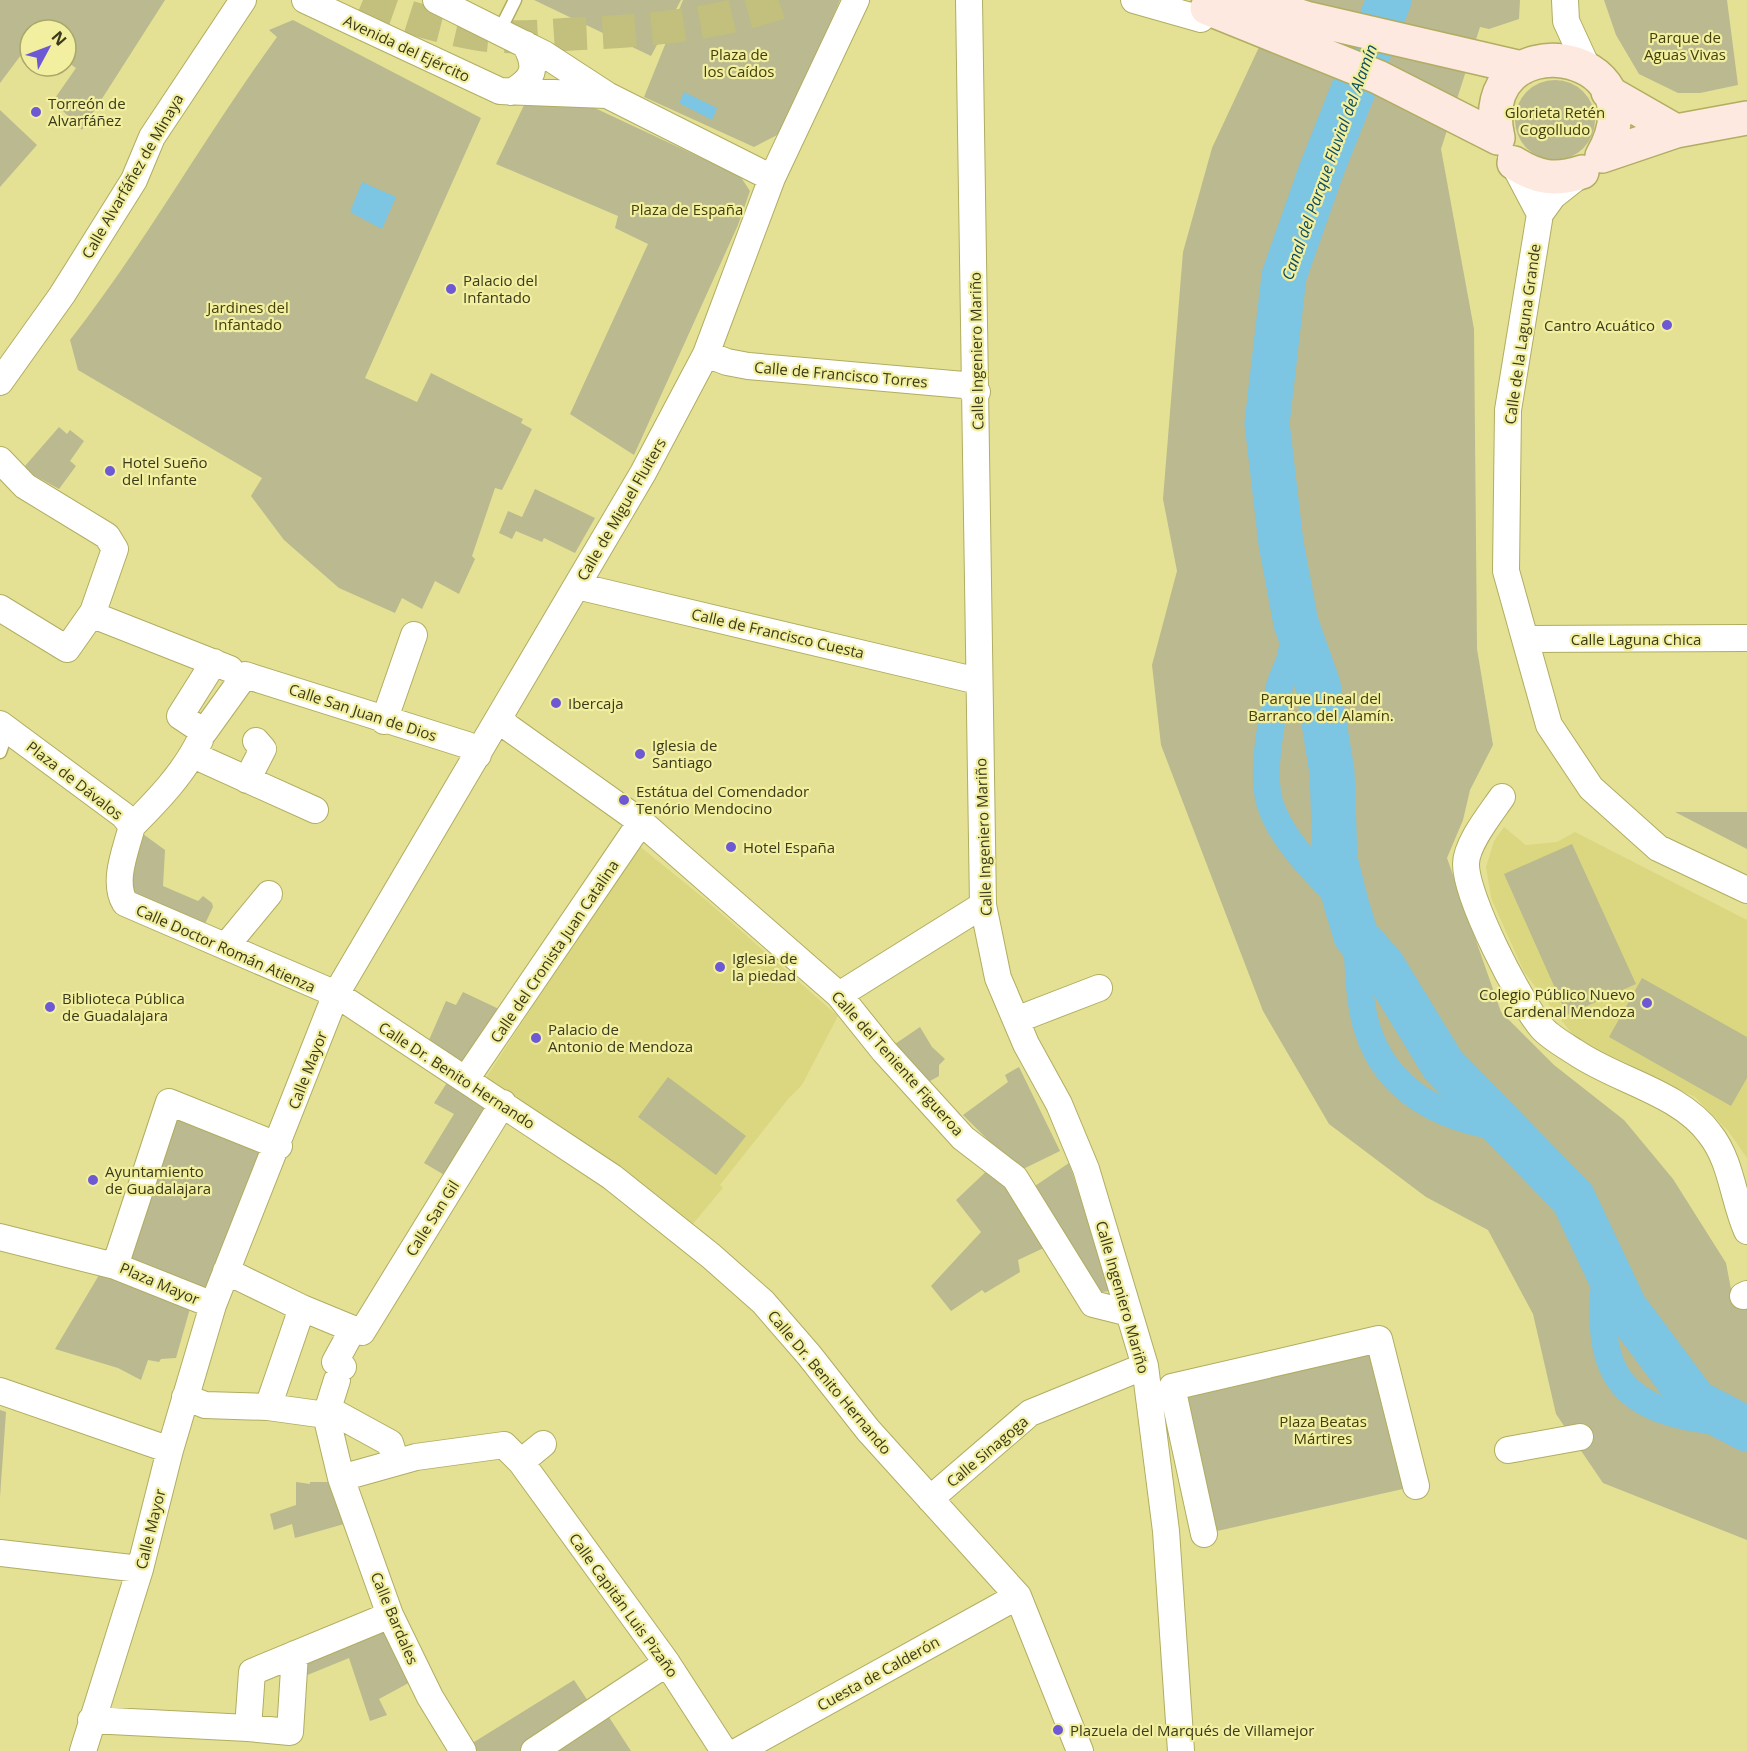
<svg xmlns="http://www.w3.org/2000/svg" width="1747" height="1751" font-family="'Open Sans',sans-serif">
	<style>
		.built { fill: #dbd781 }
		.green { fill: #bab990 }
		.water { fill: #7cc5e3 }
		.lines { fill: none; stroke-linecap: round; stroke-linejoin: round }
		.canal { stroke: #7cc5e3; stroke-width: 27 }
		.river { stroke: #7cc5e3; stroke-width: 45 }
		.secondary-tunnel { stroke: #c2c07c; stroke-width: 33; stroke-dasharray: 33 16; stroke-linecap: butt }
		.lane-casing { stroke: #b1ad61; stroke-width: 15 }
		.street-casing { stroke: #b1ad61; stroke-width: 28 }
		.secondary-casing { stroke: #b1ad61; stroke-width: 36 }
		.lane { stroke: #fff; stroke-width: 12 }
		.street { stroke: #fff; stroke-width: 26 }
		.secondary { stroke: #fde9e0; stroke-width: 33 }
		.poi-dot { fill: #6d59d3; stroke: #f2efa0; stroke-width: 2 }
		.labels { text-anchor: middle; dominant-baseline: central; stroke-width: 4.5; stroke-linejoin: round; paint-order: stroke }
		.park-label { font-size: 15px; fill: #423f0d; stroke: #f2efa0 }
		.street-label { font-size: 15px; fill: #3b3a1a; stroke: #f2efa0 }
		.poi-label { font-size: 15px; fill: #3b3a1a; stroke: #f2efa0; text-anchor: start }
		.water-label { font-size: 16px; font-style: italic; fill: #0e4c61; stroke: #f2efa0 }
	</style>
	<rect width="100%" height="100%" fill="#e4e194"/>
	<path class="built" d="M1504 827 1526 845 1557 842 1575 832 1747 920V1158L1728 1131 1695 1097 1604 1055 1572 1034 1524 972 1491 898 1486 867 1494 841Z
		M637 844 706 900 838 1016 802 1085 789 1098 720 1185 723 1188 692 1225 595 1152 486 1078Z"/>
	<path class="green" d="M0 0H165L82 130 53 101 76 68 66 61V30H30V43L0 83Z
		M534 0H681L651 56Z
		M683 0H840L785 131 754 147 644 97Z
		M1281 0H1520L1519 19 1489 29 1480 27 1441 149 1474 329 1477 649 1493 745 1470 790 1463 820 1447 858 1501 1012 1554 1065 1624 1120 1673 1179 1726 1263 1731 1289 1747 1304V1540L1603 1483 1556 1414 1533 1314 1488 1230 1426 1197 1329 1124 1263 1011 1161 745 1152 665 1177 571 1163 499 1183 252 1212 148Z
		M1604 0H1727L1738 85 1700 93H1678L1639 74 1616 35Z
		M293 20 481 118 365 378 417 402 431 373 523 419 521 423 532 429 502 490 495 488 472 556 475 559 459 594 435 581 422 609 402 598 395 613 339 588 284 540 251 496 262 478 78 370 70 340C145 244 205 136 277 37L269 30Z
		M1515 120a40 40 0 1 1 80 0a40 40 0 1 1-80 0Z
		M582 102 740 176 750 191 738 225 634 455 570 414 648 244 615 228 618 216 496 164 525 103Z
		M0 110 37 145 0 187Z
		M59 427 67 434 70 430 84 441 70 461 76 466 59 489 30 473 25 466Z
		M535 489 595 518 575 553 544 538 542 542 516 531 512 539 499 533 508 511 522 517Z
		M1675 812H1747V849Z
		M143 834 165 850 163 886 198 901 203 896 212 903 213 907 203 928 133 902V848Z
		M1572 844 1636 984 1567 1015 1504 874Z
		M1642 978 1747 1037V1078L1731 1106 1609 1037Z
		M463 992 501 1010 465 1064 429 1040 446 1001 456 1005Z
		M920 1027 932 1047 945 1059 939 1065V1076L930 1081 895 1044Z
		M1019 1067 1060 1151 1019 1171 963 1115 1008 1082 1005 1075Z
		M668 1077 746 1136 716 1175 638 1117Z
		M450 1078 490 1105 446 1176 424 1163 454 1114 434 1103Z
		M169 1102 279 1146 213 1305 115 1266Z
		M1069 1163 1111 1291 1092 1293 1026 1192Z
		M994 1164 1048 1246 1018 1260 1020 1272 985 1293 982 1290 951 1311 931 1286 981 1232 956 1200Z
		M102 1270 191 1305 176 1358 161 1359 159 1362 148 1360 141 1380 118 1368 55 1349Z
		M1379 1339 1416 1486 1204 1534 1172 1387Z
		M0 1410 6 1412 0 1497Z
		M296 1482 310 1484V1482H336L351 1522 295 1538 292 1524 274 1530 270 1514 296 1505Z
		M385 1621 416 1679 379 1699 387 1715 370 1721 349 1658 305 1676 303 1654Z
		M574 1680 592 1707 522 1751H468L466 1747Z
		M605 1711 631 1751H533Z"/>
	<path class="water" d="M684 92 717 108 712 120 679 103Z
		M362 182 396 197 382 229 350 212Z"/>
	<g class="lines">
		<path class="canal" d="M1296 623C1294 634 1293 647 1290 659 1287 669 1281 678 1279 689 1271 721 1264 756 1267 788 1270 830 1318 876 1346 903
			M1356 936C1359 967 1358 1002 1368 1031 1388 1092 1443 1119 1501 1127
			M1606 1269C1592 1379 1623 1415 1734 1423"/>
		<path class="river" d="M1389 0 1321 171 1284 276 1267 423 1281 543 1296 623 1318 685 1332 772 1335 859 1346 903 1356 936 1382 965 1443 1065 1573 1198 1625 1308 1695 1402 1747 1429"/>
		<path class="secondary-tunnel" d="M363 0C399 15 438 27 477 34 507 39 541 36 572 34 646 31 718 25 788 0"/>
		<g class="lane-casing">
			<path id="lane" d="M499 32 515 0
				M0 752 8 729"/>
		</g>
		<g class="street-casing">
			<path id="street" d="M305 0 500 91 607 95
				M436 0 544 54 607 95 772 178
				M969 0 983 905 998 978 1026 1044 1059 1104 1086 1169 1145 1366 1166 1531 1181 1751
				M1134 0 1201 19
				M1565 0 1566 21 1588 69
				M511 92C534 79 538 68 525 44
				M1511 159 1540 214
				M1582 173 1553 196 1540 214 1508 410 1506 571 1549 725 1591 788 1658 848 1747 890
				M706 354 727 362 748 366 964 385 977 392
				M0 382 62 295 134 180 152 137 243 0
				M0 460 25 486 107 536 115 549 93 612 98 617 230 669
				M577 586 978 681
				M0 608 67 649 93 612
				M1526 639 1747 638
				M214 662 180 716 204 732 245 675 467 745 478 755
				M502 716 505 725 641 822 839 995 884 1051 963 1138 1015 1178 1093 1304 1129 1313
				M384 721 414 635
				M0 724 123 815 132 826C126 850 112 881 125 903L336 994 612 1177 711 1256 763 1302 809 1355 868 1430 1018 1596 1080 1751
				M193 755 315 810
				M247 780 263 749 256 741
				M1502 797C1491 813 1466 844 1466 864 1466 898 1519 1001 1542 1028 1550 1037 1564 1045 1575 1052 1617 1081 1679 1092 1710 1134 1732 1162 1733 1200 1747 1231
				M132 826C158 800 184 773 200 740
				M226 946 269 894
				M839 995 983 905
				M1016 1020 1099 988
				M466 1079 641 822
				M279 1146 169 1102 115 1266 213 1305 336 994 643 473 706 354 772 178 856 0
				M0 1237 115 1266
				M226 1271 302 1308
				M1743 1296 1747 1294
				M362 1332 503 1103
				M343 1367 335 1362 353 1329 302 1308 268 1407 326 1415 341 1478 416 1457 504 1445 521 1462 543 1444
				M337 1380 326 1415 337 1414 390 1443 396 1462
				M0 1391 170 1450
				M185 1397 205 1405 268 1407
				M1508 1450 1580 1437
				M521 1462 667 1663 724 1751
				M341 1478 390 1615 430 1697 463 1751
				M930 1499 1030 1413 1145 1366
				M1204 1534 1172 1387 1379 1339 1416 1486
				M0 1553 140 1569
				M91 1720 248 1728 252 1672 390 1615
				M248 1728 290 1732 295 1654
				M83 1751 140 1569 170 1450 213 1305
				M534 1751 667 1663
				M738 1751 1018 1596"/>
		</g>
		<g class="secondary-casing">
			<path id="secondary" d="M1248 0 1306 18 1522 68
				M1207 8 1378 77 1498 138
				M1608 92 1676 131
				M1498 138C1471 19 1665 46 1602 156
				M1602 156 1676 131 1747 118
				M1514 163C1537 178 1556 181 1582 172"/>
		</g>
		<use href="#lane" class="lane"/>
		<use href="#street" class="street"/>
		<use href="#secondary" class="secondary"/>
	</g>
	<g class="poi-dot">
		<circle cx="36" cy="112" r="6"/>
		<circle cx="451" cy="289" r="6"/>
		<circle cx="1667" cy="325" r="6"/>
		<circle cx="110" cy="471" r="6"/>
		<circle cx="556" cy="703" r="6"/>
		<circle cx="640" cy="754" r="6"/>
		<circle cx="624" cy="800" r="6"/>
		<circle cx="731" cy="847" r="6"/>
		<circle cx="720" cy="967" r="6"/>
		<circle cx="1647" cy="1003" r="6"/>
		<circle cx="50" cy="1007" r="6"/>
		<circle cx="536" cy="1038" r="6"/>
		<circle cx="93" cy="1180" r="6"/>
		<circle cx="1058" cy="1730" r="6"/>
	</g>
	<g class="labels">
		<g class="park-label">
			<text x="1685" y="37">Parque de<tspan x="1685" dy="17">Aguas Vivas</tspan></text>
			<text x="739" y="54">Plaza de<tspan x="739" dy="17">los Caídos</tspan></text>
			<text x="1555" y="112">Glorieta Retén<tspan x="1555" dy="17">Cogolludo</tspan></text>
			<text x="687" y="209">Plaza de España</text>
			<text x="248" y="307">Jardines del<tspan x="248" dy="17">Infantado</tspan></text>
			<text x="1321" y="698">Parque Lineal del<tspan x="1321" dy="17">Barranco del Alamín.</tspan></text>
			<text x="1323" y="1421">Plaza Beatas<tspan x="1323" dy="17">Mártires</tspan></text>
		</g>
		<g class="street-label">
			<text transform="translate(407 48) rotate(25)">Avenida del Ejército</text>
			<text transform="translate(132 176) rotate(-60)">Calle Alvarfáñez de Minaya</text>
			<text transform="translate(1522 334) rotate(-82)">Calle de la Laguna Grande</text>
			<text transform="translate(976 351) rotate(-91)">Calle Ingeniero Mariño</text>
			<text transform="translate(841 374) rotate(5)">Calle de Francisco Torres</text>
			<text transform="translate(621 509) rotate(-60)">Calle de Miguel Fluiters</text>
			<text transform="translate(778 633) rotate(13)">Calle de Francisco Cuesta</text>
			<text x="1636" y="639">Calle Laguna Chica</text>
			<text transform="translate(363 712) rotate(18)">Calle San Juan de Dios</text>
			<text transform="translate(75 780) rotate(38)">Plaza de Dávalos</text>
			<text transform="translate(983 837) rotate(-92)">Calle Ingeniero Mariño</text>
			<text transform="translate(226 948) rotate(24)">Calle Doctor Román Atienza</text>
			<text transform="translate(554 951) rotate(-56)">Calle del Cronista Juan Catalina</text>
			<text transform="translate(898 1063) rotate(48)">Calle del Teniente Figueroa</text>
			<text transform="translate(307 1070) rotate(-69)">Calle Mayor</text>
			<text transform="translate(457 1075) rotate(33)">Calle Dr. Benito Hernando</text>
			<text transform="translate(432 1218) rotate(-58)">Calle San Gil</text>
			<text transform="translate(160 1283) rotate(23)">Plaza Mayor</text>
			<text transform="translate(1123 1297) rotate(74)">Calle Ingeniero Mariño</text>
			<text transform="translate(830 1382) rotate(50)">Calle Dr. Benito Hernando</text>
			<text transform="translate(987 1451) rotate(-40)">Calle Sinagoga</text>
			<text transform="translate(150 1529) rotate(-76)">Calle Mayor</text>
			<text transform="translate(624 1605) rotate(54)">Calle Capitán Luis Pizaño</text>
			<text transform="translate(395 1618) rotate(67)">Calle Bardales</text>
			<text transform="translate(878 1673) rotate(-29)">Cuesta de Calderón</text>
		</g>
		<g class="poi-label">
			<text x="48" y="103">Torreón de<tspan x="48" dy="17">Alvarfáñez</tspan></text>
			<text x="463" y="280">Palacio del<tspan x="463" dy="17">Infantado</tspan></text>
			<text x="1655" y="325" text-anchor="end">Cantro Acuático</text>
			<text x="122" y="462">Hotel Sueño<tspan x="122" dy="17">del Infante</tspan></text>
			<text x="568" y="703">Ibercaja</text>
			<text x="652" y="745">Iglesia de<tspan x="652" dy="17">Santiago</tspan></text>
			<text x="636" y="791">Estátua del Comendador<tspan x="636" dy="17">Tenório Mendocino</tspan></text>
			<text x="743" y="847">Hotel España</text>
			<text x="732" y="958">Iglesia de<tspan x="732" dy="17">la piedad</tspan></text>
			<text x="1635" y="994" text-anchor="end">Colegio Público Nuevo<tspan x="1635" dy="17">Cardenal Mendoza</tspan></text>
			<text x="62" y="998">Biblioteca Pública<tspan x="62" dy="17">de Guadalajara</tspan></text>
			<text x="548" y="1029">Palacio de<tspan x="548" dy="17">Antonio de Mendoza</tspan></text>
			<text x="105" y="1171">Ayuntamiento<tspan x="105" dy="17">de Guadalajara</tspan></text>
			<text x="1070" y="1730">Plazuela del Marqués de Villamejor</text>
		</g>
		<g class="water-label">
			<text transform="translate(1329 162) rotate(-70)">Canal del Parque Fluvial del Alamín</text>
		</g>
	</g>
	<g transform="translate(48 48) rotate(49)"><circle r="28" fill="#f2efa0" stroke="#a9a76a" stroke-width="1.5"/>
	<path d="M0-4.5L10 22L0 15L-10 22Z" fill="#6d59d3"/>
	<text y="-9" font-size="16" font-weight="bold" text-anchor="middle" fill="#3b3a1a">N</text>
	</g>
</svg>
